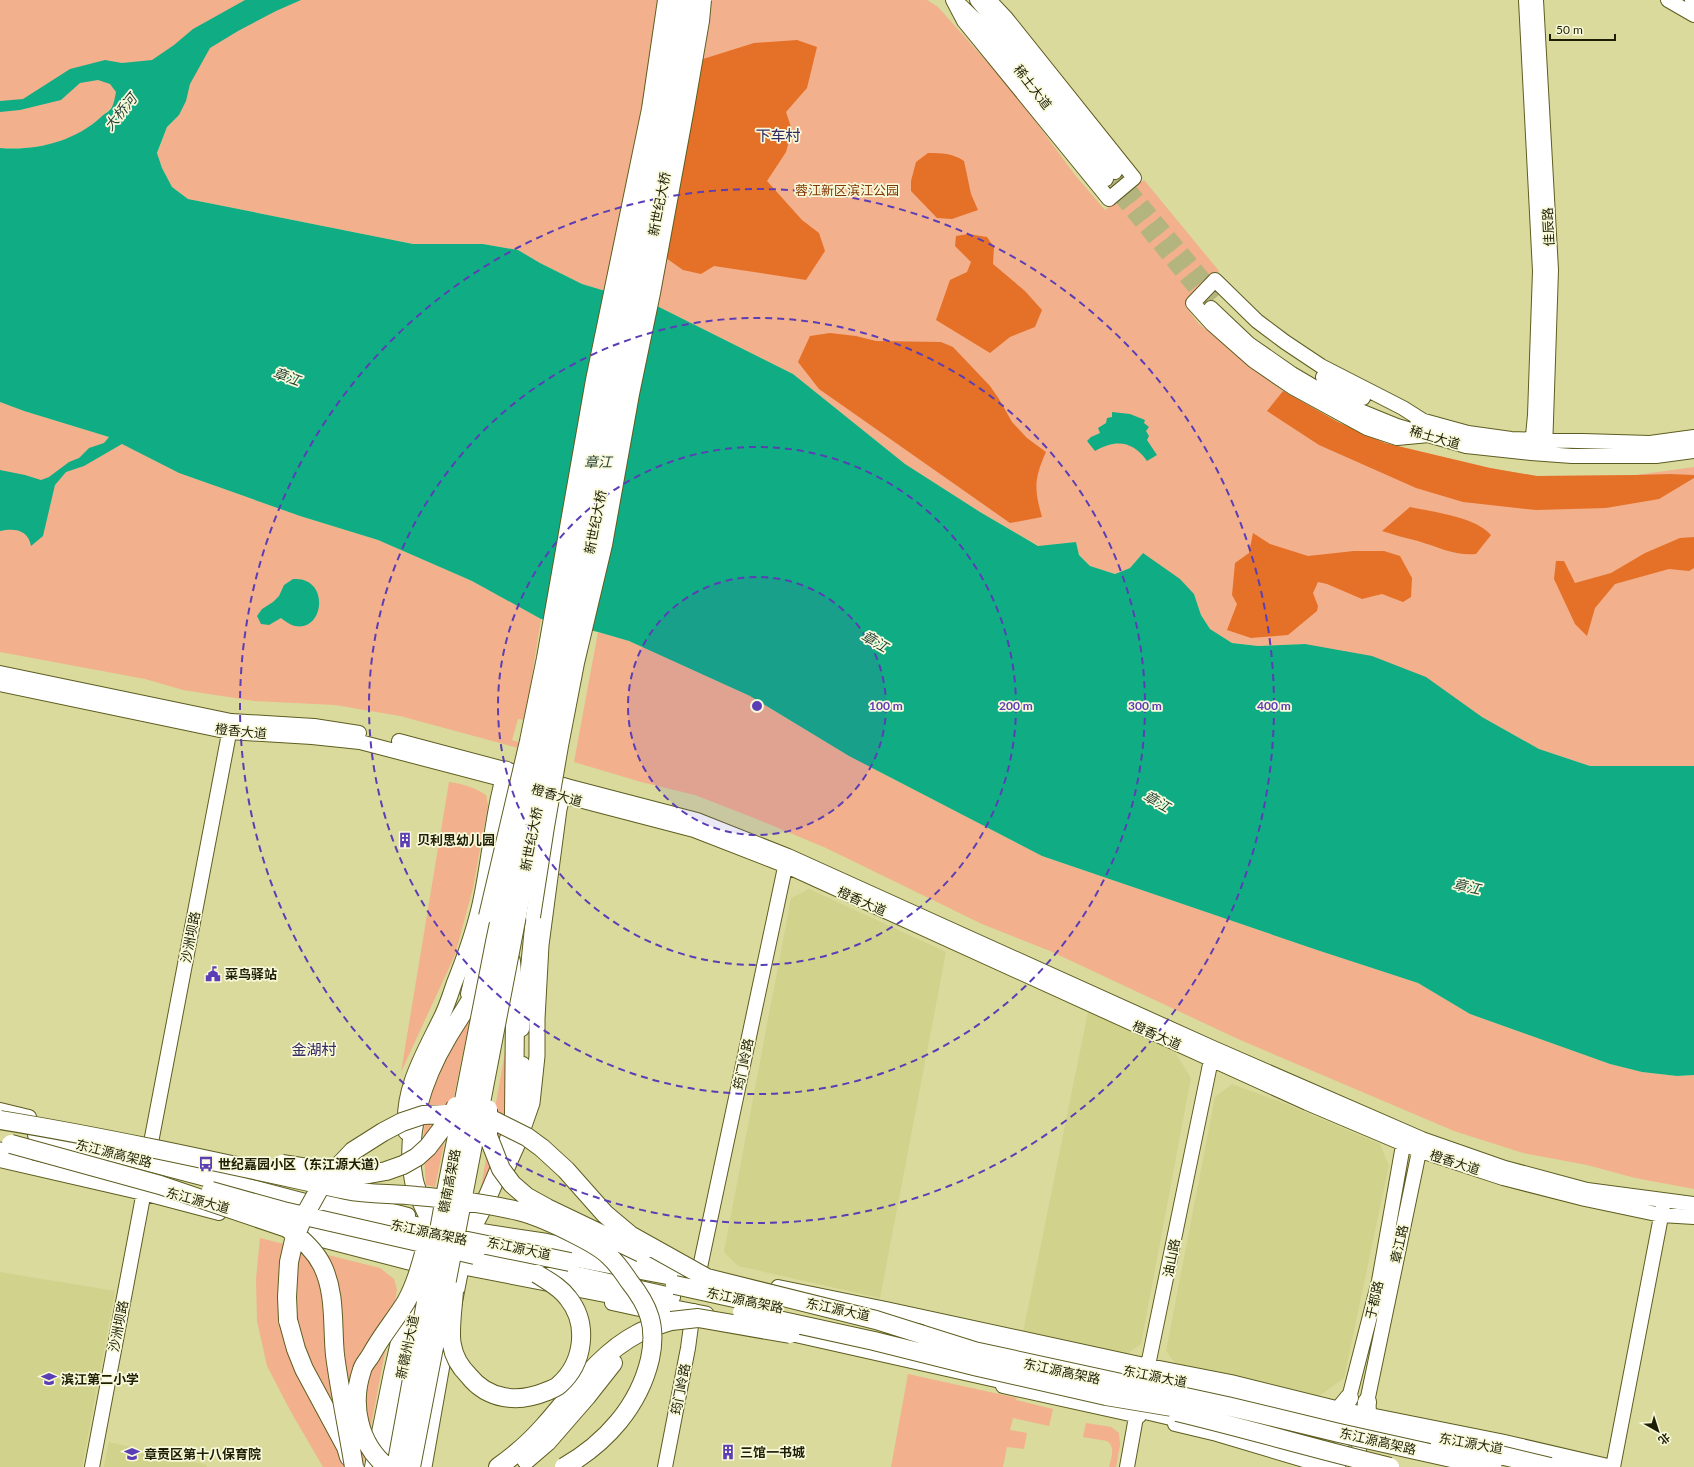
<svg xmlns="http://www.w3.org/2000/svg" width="1694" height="1467" font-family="Lato,'Noto Sans SC',sans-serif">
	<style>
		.built { fill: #d1d28c }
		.green { fill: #f3b08d }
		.forest { fill: #e47127 }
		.water { fill: #10ad85 }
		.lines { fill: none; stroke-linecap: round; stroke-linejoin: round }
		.secondary-tunnel { stroke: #b4b47e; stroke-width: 14; stroke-dasharray: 14 7; stroke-linecap: butt }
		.secondary-casing { stroke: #5e5d21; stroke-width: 16 }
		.primary-casing { stroke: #5e5d21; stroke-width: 17 }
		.highway-casing { stroke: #5e5d21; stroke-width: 20 }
		.secondary { stroke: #fff; stroke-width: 14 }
		.primary { stroke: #fff; stroke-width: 15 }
		.highway { stroke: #fff; stroke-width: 18 }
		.secondary-bridge-casing { stroke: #5e5d21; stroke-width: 16; stroke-linecap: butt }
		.highway-bridge-casing { stroke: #5e5d21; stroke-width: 20; stroke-linecap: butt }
		.secondary-bridge { stroke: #fff; stroke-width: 14 }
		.highway-bridge { stroke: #fff; stroke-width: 18 }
		.ring { fill: none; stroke: #5b3eb6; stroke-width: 2; stroke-dasharray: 7 5 }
		.labels { text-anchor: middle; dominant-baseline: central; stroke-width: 3.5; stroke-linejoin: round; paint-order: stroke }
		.street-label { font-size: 13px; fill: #1e1e05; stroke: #f8f9da }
		.park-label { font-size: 13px; fill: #803600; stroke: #f8f9da }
		.poi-label { font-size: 13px; font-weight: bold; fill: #1e1e05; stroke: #f8f9da; text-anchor: start }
		.water-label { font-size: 14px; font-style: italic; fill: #264238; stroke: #f8f9da }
		.quarter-label { font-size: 15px; fill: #342964; stroke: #f8f9da }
		.centre { fill: #5b3eb6; stroke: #f8f9da; stroke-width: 2 }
		.ring-label { font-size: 12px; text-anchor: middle; font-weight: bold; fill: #5b3eb6; stroke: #f8f9da; stroke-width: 3.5; stroke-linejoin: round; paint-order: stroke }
	</style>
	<rect width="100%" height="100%" fill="#d9da9c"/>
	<path class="built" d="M809 889 946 952 880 1298 738 1266 724 1252 791 898Z
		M1088 1012 1175 1052 1191 1078 1141 1344 1125 1355 1023 1333Z
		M1232 1084 1281 1102 1380 1144 1389 1165 1344 1378 1318 1397 1177 1366 1166 1351 1215 1097Z
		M0 1272 115 1291 82 1467H0Z
		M109 1442 207 1465V1467H104Z"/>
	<path class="green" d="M0 0H927L938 7 1013 91 1075 175 1105 210 1144 180 1219 271 1185 306 1199 324 1283 391 1338 422 1385 443 1490 468 1537 476 1636 475 1694 467V766H1590L1539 749 1482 717 1305 644 1258 646 1232 643 1210 629 1201 615 1194 594 1143 553 1130 568 1115 574 1090 566 1079 555 1076 542 1039 546 980 512 905 464 793 374 659 307 582 284 540 263 518 250 483 244H413L188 199 172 187 162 168 157 154 167 127 179 115 112 107C101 117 91 127 78 134 55 146 25 150 0 148Z
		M0 402 24 411 109 437 179 473 300 516 378 540 472 581 541 619 525 720 518 719 512 740 524 744 522 749 400 716 335 705 254 701 183 690 145 679 0 652Z
		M598 632 629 641 750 696 849 756 1042 856 1317 950 1418 983 1470 1014 1610 1064 1642 1072 1677 1076 1694 1075V1189L1635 1178 1587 1165 1523 1153 1454 1131 1238 1039 1050 951 982 924 826 848 754 818 695 795 641 782 574 762Z
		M449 782C463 784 474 787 486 795L488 805 473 888 455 955 401 1072Z
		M473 1005 435 1187 426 1185 423 1141 427 1101 440 1061Z
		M509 1030 505 1137 479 1198Z
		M260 1238 380 1268 394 1279 397 1290 363 1467H323L291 1412 267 1366 257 1321 256 1279Z
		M908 1374 1017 1398 1016 1400 1053 1409 1049 1426 1013 1418 1010 1430 1027 1433 1024 1449 1007 1447 1003 1467H891Z
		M1086 1423 1111 1427 1119 1433 1120 1445 1116 1467H1109C1111 1458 1116 1447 1107 1441L1083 1437Z"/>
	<path class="forest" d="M797 40 817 47 807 88 786 112 792 130 786 152 767 181 802 220 819 233 825 251 806 280 714 266 701 274 683 270 666 258 703 59 754 43Z
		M928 153C942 153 952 153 964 161L971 194 978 210 952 219 937 218 911 191V181L916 162Z
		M968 234 987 237 994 247 993 264 1025 291 1042 310 1035 327 1010 337 990 353 936 320 950 280 967 272 971 262 955 246 956 236Z
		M830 333 856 336 876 341 941 342 953 347 990 386 999 399 1012 422 1027 438 1046 452C1034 479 1034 489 1042 517L1010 523 819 389 798 362 810 336Z
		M1283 391 1338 422 1385 443 1490 468 1537 476 1636 475 1670 474 1694 475V478L1659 499 1606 508 1536 510 1463 502 1416 488 1319 445 1267 411Z
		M1410 507C1433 512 1476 517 1491 535L1476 554C1455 556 1438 547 1418 541 1406 538 1394 535 1382 531Z
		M1253 533 1270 544 1308 556 1354 551H1384L1400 556 1412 578 1411 597 1403 602 1382 594 1362 599 1327 584 1318 582 1313 593 1318 606 1317 611 1288 635 1251 638 1227 630 1237 604 1232 595 1235 563 1249 553Z
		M1694 537V568L1689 571 1669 569 1615 584 1595 608 1587 636 1575 624 1554 579 1556 561H1564L1575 583 1611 573 1645 553 1680 538Z"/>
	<path class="water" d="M245 0H301L276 11 238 31 210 48 190 84 186 101 179 115 167 127 157 153 162 168 172 187 188 199 413 244H483L518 250 540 263 582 284 659 307 793 374 905 464 980 512 1038 546 1076 542 1079 555 1090 566 1115 574 1130 568 1143 553 1180 579 1194 594 1201 615 1210 629 1232 643 1258 646 1305 644 1372 656 1426 677 1482 717 1539 749 1590 766H1694V1075L1677 1076 1642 1072 1610 1064 1470 1014 1418 983 1317 950 1042 856 849 756 750 696 629 641 598 632 541 619 472 581 378 540 300 516 179 473 122 444 84 466 66 472 55 485 43 536 31 546C28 529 14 528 0 531V470L25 475 41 480 49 477 69 462 79 458 89 448 104 443 109 437 24 411 0 402V148C35 151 74 142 101 117 104 114 110 111 112 107 114 103 115 97 116 92L110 84 98 80 80 83 61 100 20 110 0 112V101L23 99 70 69 105 60 122 63 152 60 174 45 193 29Z
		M1112 412 1130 414 1145 420 1144 423 1149 427 1146 431 1149 436 1147 440 1157 455 1147 461C1133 441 1116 439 1095 451L1087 441 1091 437 1100 433 1098 428 1106 423 1107 418 1112 417Z
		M293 579C297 579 302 579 306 581 328 590 321 631 295 626 290 625 285 621 281 618L269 625 261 624 257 616 262 609 273 602 279 596 284 585Z"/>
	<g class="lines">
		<path class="secondary-tunnel" d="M1115 172 1219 297
			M1106 179 1211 308"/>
		<g class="secondary-casing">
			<path id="secondary" d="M953 0 964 21 1109 199 1134 178 1006 18 989 0
				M977 0 1023 55 1115 172
				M1526 0 1540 271 1535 415 1532 447
				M1536 0 1551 270 1545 450
				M1668 0 1694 15
				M1692 0 1694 1
				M961 6C1016 57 1059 121 1106 179
				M1211 308 1249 344 1292 374 1343 404 1397 426 1466 446 1531 453 1572 456H1656L1694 451
				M1323 377 1343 389 1363 398
				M1417 419 1468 433 1511 439 1650 443 1694 437
				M1425 422 1403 408 1321 366 1285 342 1257 321 1215 280 1193 303 1212 324 1254 361 1292 387 1367 428 1397 438 1429 435
				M0 673 231 721 314 726 359 733
				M0 684 229 732 312 737 360 742 513 782
				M399 741 516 772
				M555 783 697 820 788 856 1213 1048 1422 1139 1505 1168 1587 1190 1694 1204
				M552 793 694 830 784 865 1307 1103 1418 1150 1503 1178 1585 1199 1661 1215 1694 1217
				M468 994 486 916
				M522 1029 533 917
				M0 1110 29 1117
				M520 1123 524 1099 523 1064
				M149 1153 231 723
				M0 1160 143 1193 219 1213
				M330 1195 408 1215
				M462 1228 547 1241 683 1269
				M295 1233 430 1268
				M699 1272 787 858
				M778 1287 886 1309 1149 1366 1231 1382 1340 1409 1500 1441 1612 1467
				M612 1303 681 1318
				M1146 1375 1213 1050
				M1003 1386 1139 1416
				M1175 1424 1217 1434 1324 1466
				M92 1467 145 1186
				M372 1467 391 1373 406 1306
				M665 1467 688 1348 693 1311
				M1127 1467 1138 1406
				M1338 1467 1349 1398 1379 1281 1405 1134
				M1356 1467 1367 1402 1421 1142
				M1613 1467 1663 1206"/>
		</g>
		<g class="primary-casing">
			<path id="primary" d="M406 1132C401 1091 423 1055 440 1020 446 1009 450 996 454 984 464 959 473 934 479 909 490 863 492 814 506 769
				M0 1150 26 1156
				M506 1170 518 1143 532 1103 537 1056V1019L541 945 559 809 565 786
				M368 1214 442 1230
				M290 1224 428 1260 706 1314
				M559 1256 691 1281
				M454 1304 463 1258
				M930 1329 985 1342 1231 1391 1330 1417 1454 1440
				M780 1331 1016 1384
				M1126 1407 1190 1422
				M1537 1456 1584 1467
				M384 1467 406 1347 421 1287
				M424 1467 448 1331"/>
		</g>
		<g class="highway-casing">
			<path id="highway" d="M37 1135 84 1145 381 1223
				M434 1228C427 1213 418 1197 414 1181 404 1134 423 1078 447 1038 461 1014 477 995 486 967
				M467 1237 485 1203 499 1170 510 1136 514 1116 515 1014 511 961
				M475 1255 573 1275 671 1297
				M288 1320 296 1349 304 1369 346 1447 349 1457
				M1367 1402C1365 1416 1372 1426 1386 1428
				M1330 1417 1340 1409 1349 1398
				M1314 1456 1326 1467
				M526 1460 547 1442 587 1396 613 1363
				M498 1467C515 1455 530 1442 544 1426 573 1394 597 1355 637 1334 647 1328 659 1325 671 1321"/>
		</g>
		<use href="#secondary" class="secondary"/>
		<use href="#primary" class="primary"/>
		<use href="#highway" class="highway"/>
		<g class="secondary-bridge-casing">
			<path id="secondary-bridge" d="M486 916 527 741 544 658 593 380 649 109 665 0
				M533 917 547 827 561 746 577 663 605 545 632 394 653 293 687 108 702 21 704 0"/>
		</g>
		<g class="highway-bridge-casing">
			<path id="highway-bridge" d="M488 1109V1136L501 1169 512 1184 527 1197 547 1208 641 1253
				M0 1120C116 1139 231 1165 346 1190 369 1195 393 1193 417 1196 450 1199 485 1203 518 1211 538 1216 557 1225 576 1235 588 1241 600 1247 609 1256 617 1263 623 1272 629 1281 649 1306 657 1326 650 1359 639 1406 606 1443 564 1467
				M11 1144 160 1185 287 1228C301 1238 314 1249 322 1265 336 1293 332 1326 335 1355 340 1393 348 1430 354 1467
				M282 1164 358 1176 386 1171 403 1165 417 1157 428 1147 450 1118 456 1106
				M211 1191 283 1211 475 1255
				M443 1236 570 1262
				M675 1285 766 1305
				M454 1291C453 1305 449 1333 452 1345 454 1358 460 1367 469 1376 488 1400 518 1403 545 1392 550 1390 556 1388 559 1385 584 1363 589 1324 568 1298 560 1287 548 1281 537 1274
				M742 1312 874 1341 978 1367 1106 1396 1190 1410
				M288 1320 287 1297 289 1262 294 1240 302 1220 322 1184 353 1151 383 1132 402 1122 423 1115 470 1113 493 1120 527 1137 542 1148 566 1170 605 1214 630 1235 707 1278 876 1320 984 1354
				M671 1321 698 1318 790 1334
				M974 1351 1227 1406 1339 1433 1492 1467
				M1177 1412C1248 1429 1319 1450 1390 1467
				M1440 1443 1496 1454 1550 1467
				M387 1467C359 1444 350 1405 362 1370 363 1365 368 1360 371 1355 381 1336 395 1320 406 1302 415 1286 420 1268 425 1250
				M396 1467 446 1192 495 942 554 661 624 288 662 104 675 0
				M411 1467 534 827 620 389 678 106 693 0"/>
		</g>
		<use href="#secondary-bridge" class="secondary-bridge"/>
		<use href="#highway-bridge" class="highway-bridge"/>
	</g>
	<circle cx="757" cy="706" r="129" fill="#5b3eb6" fill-opacity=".12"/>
	<g class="ring">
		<circle cx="757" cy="706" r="129"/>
		<circle cx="757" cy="706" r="259"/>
		<circle cx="757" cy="706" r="388"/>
		<circle cx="757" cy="706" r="517"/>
	</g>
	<defs>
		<g id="building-bare" transform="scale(1.2)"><path d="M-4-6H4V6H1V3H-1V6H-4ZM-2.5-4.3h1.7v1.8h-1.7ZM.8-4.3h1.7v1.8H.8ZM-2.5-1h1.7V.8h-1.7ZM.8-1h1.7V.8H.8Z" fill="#5b3eb6" stroke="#f8f9da" stroke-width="2.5" paint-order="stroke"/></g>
		<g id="civic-bare" transform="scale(1.2)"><path d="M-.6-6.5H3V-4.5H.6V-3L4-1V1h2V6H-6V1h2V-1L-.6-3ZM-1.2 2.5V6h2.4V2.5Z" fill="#5b3eb6" stroke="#f8f9da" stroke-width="2.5" paint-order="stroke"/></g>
		<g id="bus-bare" transform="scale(1.2)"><path d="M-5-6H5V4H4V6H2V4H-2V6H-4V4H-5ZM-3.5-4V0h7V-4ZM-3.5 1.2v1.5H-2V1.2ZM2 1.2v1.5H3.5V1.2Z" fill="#5b3eb6" stroke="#f8f9da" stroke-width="2.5" paint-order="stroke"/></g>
		<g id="school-bare" transform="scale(1.2)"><path d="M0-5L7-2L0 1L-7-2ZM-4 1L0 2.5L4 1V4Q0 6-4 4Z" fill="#5b3eb6" stroke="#f8f9da" stroke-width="2.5" paint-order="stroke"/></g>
	</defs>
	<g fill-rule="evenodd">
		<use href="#building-bare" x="405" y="840"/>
		<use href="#civic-bare" x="213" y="974"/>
		<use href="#bus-bare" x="206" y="1164"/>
		<use href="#school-bare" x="49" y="1379"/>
		<use href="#building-bare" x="728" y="1452"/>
		<use href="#school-bare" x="132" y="1454"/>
	</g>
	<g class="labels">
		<g class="street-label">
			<text transform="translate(1033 87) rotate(52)">稀土大道</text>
			<text transform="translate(659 204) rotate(-79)">新世纪大桥</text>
			<text transform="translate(1548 227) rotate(-93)">佳辰路</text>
			<text transform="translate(1435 437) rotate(16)">稀土大道</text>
			<text transform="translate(595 522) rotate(-79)">新世纪大桥</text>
			<text transform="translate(241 731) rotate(6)">橙香大道</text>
			<text transform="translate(557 795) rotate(15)">橙香大道</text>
			<text transform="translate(531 839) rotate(-79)">新世纪大桥</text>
			<text transform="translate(862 901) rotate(24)">橙香大道</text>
			<text transform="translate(190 937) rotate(-79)">沙洲坝路</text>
			<text transform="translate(1157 1035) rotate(24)">橙香大道</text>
			<text transform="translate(743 1064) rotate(-78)">筠门岭路</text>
			<text transform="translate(114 1153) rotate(14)">东江源高架路</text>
			<text transform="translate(1455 1162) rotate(18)">橙香大道</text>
			<text transform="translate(449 1181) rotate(-79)">赣南高架路</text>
			<text transform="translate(198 1200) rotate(15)">东江源大道</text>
			<text transform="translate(429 1232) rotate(12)">东江源高架路</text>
			<text transform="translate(1399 1244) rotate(-78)">章江路</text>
			<text transform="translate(519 1248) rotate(12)">东江源大道</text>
			<text transform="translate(1171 1258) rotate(-79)">油山路</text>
			<text transform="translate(745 1300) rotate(12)">东江源高架路</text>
			<text transform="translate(1374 1300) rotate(-77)">于都路</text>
			<text transform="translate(838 1309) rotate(12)">东江源大道</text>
			<text transform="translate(118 1326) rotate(-79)">沙洲坝路</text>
			<text transform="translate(407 1347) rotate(-78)">新赣州大道</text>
			<text transform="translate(1062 1371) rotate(12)">东江源高架路</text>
			<text transform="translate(1155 1376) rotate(11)">东江源大道</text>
			<text transform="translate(680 1389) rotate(-79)">筠门岭路</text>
			<text transform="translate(1378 1441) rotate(13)">东江源高架路</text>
			<text transform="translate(1471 1443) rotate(10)">东江源大道</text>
		</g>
		<g class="park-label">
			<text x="847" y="190">蓉江新区滨江公园</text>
		</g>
		<g class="poi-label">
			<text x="417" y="840">贝利思幼儿园</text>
			<text x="225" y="974">菜鸟驿站</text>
			<text x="218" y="1164">世纪嘉园小区（东江源大道）</text>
			<text x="61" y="1379">滨江第二小学</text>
			<text x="740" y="1452">三馆一书城</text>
			<text x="144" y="1454">章贡区第十八保育院</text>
		</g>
		<g class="water-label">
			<text transform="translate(120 112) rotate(-51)">大桥河</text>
			<text transform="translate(287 376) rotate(20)">章江</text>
			<text x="598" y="461">章江</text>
			<text transform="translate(875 641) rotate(30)">章江</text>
			<text transform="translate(1157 801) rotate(30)">章江</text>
			<text transform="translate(1467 886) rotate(12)">章江</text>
		</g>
		<g class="quarter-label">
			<text x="778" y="135">下车村</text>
			<text x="314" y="1049">金湖村</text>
		</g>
	</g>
	<circle cx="757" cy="706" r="6" class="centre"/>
	<g class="ring-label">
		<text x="886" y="710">100 m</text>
		<text x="1016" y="710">200 m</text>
		<text x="1145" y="710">300 m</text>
		<text x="1274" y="710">400 m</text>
	</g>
	<g transform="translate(1658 1431) rotate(141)" stroke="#f8f9da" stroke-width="3" paint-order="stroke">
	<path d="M0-3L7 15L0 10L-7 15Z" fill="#1e1e05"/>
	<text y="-6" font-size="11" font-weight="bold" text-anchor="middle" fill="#1e1e05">北</text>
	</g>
	<path d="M1550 34v6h65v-6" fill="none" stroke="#1e1e05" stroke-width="2"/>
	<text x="1556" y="34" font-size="12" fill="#1e1e05" stroke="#f8f9da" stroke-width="3" paint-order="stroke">50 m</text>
</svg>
